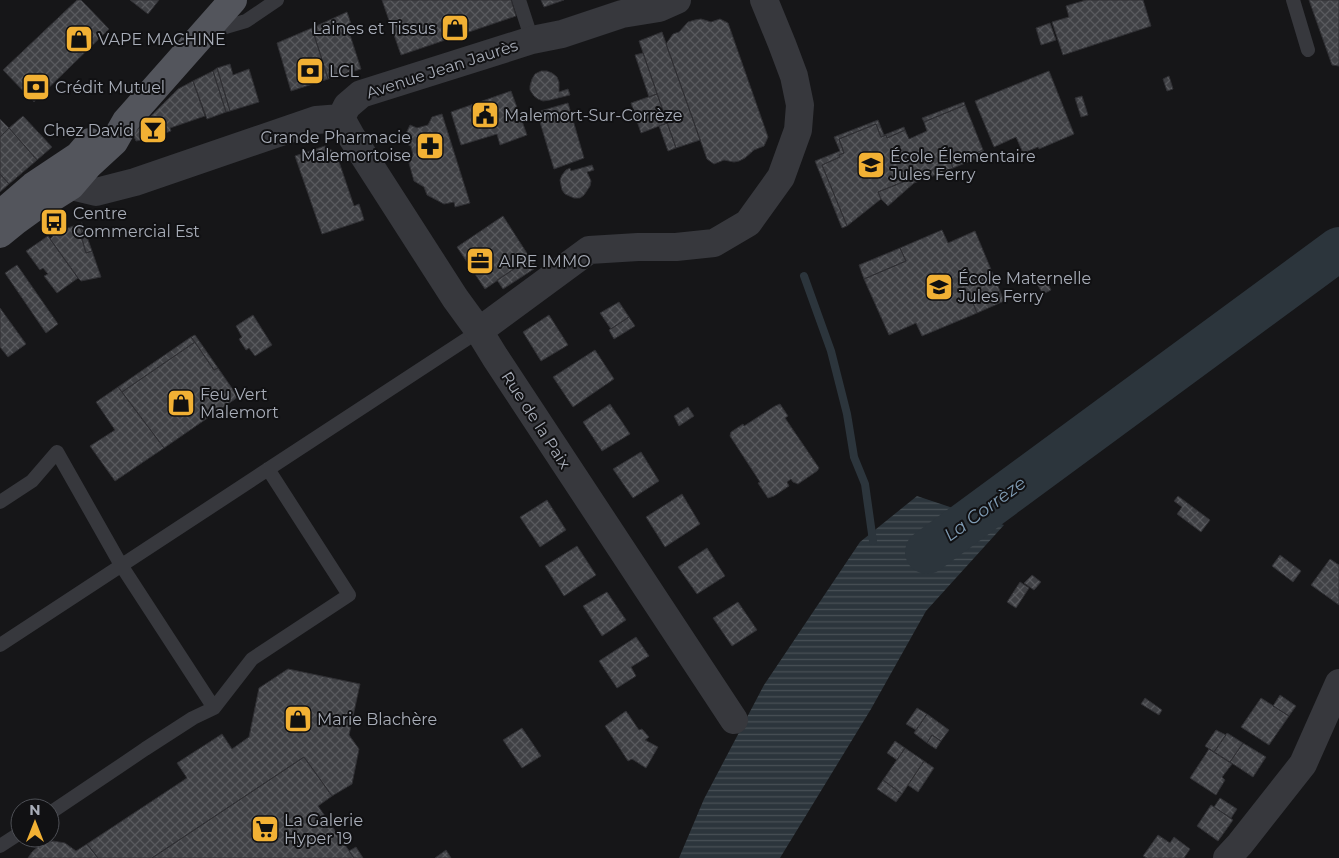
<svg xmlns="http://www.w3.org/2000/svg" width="1339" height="858" font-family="Montserrat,sans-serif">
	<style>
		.water { fill: url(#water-rules) }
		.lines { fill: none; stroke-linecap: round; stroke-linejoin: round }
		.stream { stroke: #2c353c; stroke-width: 8 }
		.river { stroke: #2c353c; stroke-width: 44 }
		.building { fill: url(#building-cross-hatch); stroke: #303034 }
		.service { stroke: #37383d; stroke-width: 14 }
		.minor { stroke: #37383d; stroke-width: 28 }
		.primary { stroke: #53555c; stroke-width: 28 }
		.labels { text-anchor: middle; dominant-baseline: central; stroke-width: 4; stroke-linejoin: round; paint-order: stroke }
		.poi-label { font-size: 16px; fill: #a8adb8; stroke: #111113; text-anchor: start }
		.street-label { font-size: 16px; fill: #a8adb8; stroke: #111113 }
		.water-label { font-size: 18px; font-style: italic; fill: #7f9bb3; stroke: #111113 }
	</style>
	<defs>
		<pattern id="water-rules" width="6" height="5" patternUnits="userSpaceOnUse" patternTransform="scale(1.25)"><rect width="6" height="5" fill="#2c353c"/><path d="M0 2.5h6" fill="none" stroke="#485056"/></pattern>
		<pattern id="building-cross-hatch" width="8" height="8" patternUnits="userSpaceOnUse" patternTransform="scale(1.25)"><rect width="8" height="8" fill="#404145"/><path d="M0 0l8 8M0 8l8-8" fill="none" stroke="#595a5e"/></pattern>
	</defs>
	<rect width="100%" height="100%" fill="#161618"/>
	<path class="water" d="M917 496 1004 525 926 611 871 709 780 858H679L704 799 764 685 860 542Z"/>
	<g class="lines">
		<path class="stream" d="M804 276 831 351 847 414 854 457 865 484 873 541"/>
		<path class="river" d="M927 552 1339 249"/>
	</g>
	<path class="building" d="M77 0H81L109 29 34 102 3 70Z
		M130 0H159L148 14Z
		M382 0H511L516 16 401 55Z
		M541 0H564L544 7Z
		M1086 0H1143L1151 26 1063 55 1052 22 1069 17 1066 6Z
		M1309 0H1339V66L1332 65Z
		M347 12 353 30 349 32 361 69 328 79 312 28Z
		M701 19 711 22 720 19 728 23 768 137 764 146 754 150 745 158 739 161 734 162 724 160 714 164 707 159 666 44 673 34 679 32 688 22 695 20Z
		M1050 23 1056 40 1041 45 1036 28Z
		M312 28 328 79 291 91 277 43Z
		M662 32 700 140 676 148 639 41Z
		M643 53 657 94 649 97 635 55Z
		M230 64 233 75 249 69 259 102 230 111 217 68Z
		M217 68 230 111 226 112 213 71Z
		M213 71 226 112 207 119 193 81Z
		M541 71H547L552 73 557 77 559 82V92L568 89 570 95 550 100 543 101 538 99 534 96 530 90V86L532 79 535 74Z
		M1049 71 1074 134 1039 149 1038 147 1023 153 1016 137 994 147 975 101Z
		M1169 76 1173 89 1167 91 1163 79Z
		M193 81 205 116 170 128 171 131 147 139 136 141 133 134 178 89Z
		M511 91 527 135 500 145 497 134 461 145 451 112Z
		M657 94 667 123 641 133 631 103Z
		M1082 96 1088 115 1081 117 1075 98Z
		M964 102 965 105 924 122 922 118Z
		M568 103 584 158 554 169 537 112Z
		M965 105 983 150 951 163 953 168 938 174 935 169 878 192 881 199 847 226 822 165 840 157 839 155 844 153 839 139 876 124 881 137 886 135 887 138 905 130 909 139 927 131 924 122Z
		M442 114 470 203 455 207 454 202 444 204 427 195 424 187 414 181 409 163 413 155 411 146 402 142 410 125 417 128 428 125 432 117Z
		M23 116 52 147 37 160 9 128Z
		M0 119 9 128 0 137Z
		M878 120 884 135 904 127 905 130 887 138 886 135 881 137 876 124 839 139 844 153 839 155 840 157 822 165 847 226 842 228 815 161 840 151 834 137Z
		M667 123 676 148 668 151 659 126Z
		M9 128 37 160 9 184 0 174V137Z
		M325 146 336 153 354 206 359 204 364 220 322 234 295 156Z
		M983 150 985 155 953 168 951 163Z
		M592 165 594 170 587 172 591 181 590 186 584 195 580 198H574L565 194 562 190 560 180 562 175 566 170 570 168 571 171Z
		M935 169 938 174 914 183 888 206 881 199 878 192Z
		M0 174 9 184 0 192Z
		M503 216 530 258 485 289 457 247Z
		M82 223 92 251 86 253 82 239 84 238 79 224Z
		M79 224 84 238 82 239 86 253 92 251 101 277 81 281 78 278 50 239 53 236 51 234Z
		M942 230 948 243 975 231 1000 291 973 303 977 313 922 336 916 323 889 335 864 279 906 261 900 248Z
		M48 236 78 278 57 293 44 276 48 274 43 268 40 270 26 251Z
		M900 248 906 261 864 279 859 265Z
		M530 258 537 267 503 289 497 280Z
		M17 265 58 324 46 333 5 273Z
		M1045 277 1051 290 1043 294 1036 282Z
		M1000 291 1004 301 977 313 973 303Z
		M619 302 629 317 611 329 600 313Z
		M0 308 26 344 8 357 0 347Z
		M253 315 272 345 255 356 249 348 246 350 239 339 242 337 236 326Z
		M549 315 568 345 541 361 523 332Z
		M629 317 635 326 614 339 609 330Z
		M195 335 218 368 214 370 191 337Z
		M191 337 195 342 122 392 118 387Z
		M195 342 214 370 218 368 238 397 164 448 122 392Z
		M595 350 614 379 573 407 553 377Z
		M118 387 164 448 115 481 90 446 115 430 96 402Z
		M610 404 630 434 602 451 583 422Z
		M780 404 788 416 785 418 819 468 817 471 798 484 793 482 791 479 787 482 789 486 774 496 768 498 758 483 760 482 730 436 731 432 743 424 744 426 775 406Z
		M688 407 694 416 679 426 674 416Z
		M641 452 659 481 633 498 613 469Z
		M682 494 700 524 665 547 646 517Z
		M1178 496 1210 520 1201 532 1177 514 1182 507 1174 501Z
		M547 500 566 530 540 547 520 517Z
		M577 546 596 575 564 596 545 566Z
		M707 548 725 576 697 594 678 567Z
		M1280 555 1301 571 1293 582 1272 566Z
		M1330 559 1339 565V605L1311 585Z
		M1032 575 1041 582 1034 590 1024 583Z
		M1020 582 1029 588 1016 608 1007 602Z
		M607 592 626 620 602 636 583 606Z
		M738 602 757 630 732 646 713 618Z
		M636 637 649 656 631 667 636 676 617 688 599 661Z
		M288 669 360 684 349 735 359 749 352 784 332 796 304 757 152 858H98L87 844 187 778 177 763 222 734 232 749 249 737 259 688Z
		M1280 695 1296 706 1289 716 1273 706Z
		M1145 698 1162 710 1159 715 1141 704Z
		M1261 698 1289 716 1269 745 1241 727Z
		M917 708 927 714 916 730 906 724Z
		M626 711 639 730 642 729 649 737 645 740 658 747 646 768 632 759 628 761 605 726Z
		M927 714 949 730 941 741 932 735 927 743 914 733Z
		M522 728 541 756 522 768 503 740Z
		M1216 730 1226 735 1214 752 1205 746Z
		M1227 733 1243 743 1230 762 1214 752Z
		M932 735 941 741 936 749 927 743Z
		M895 741 905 748 897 760 887 753Z
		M1243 743 1266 757 1253 777 1230 762Z
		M905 748 924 761 902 794 883 780Z
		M1209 749 1232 764 1222 777 1225 780 1216 795 1190 778Z
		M304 757 332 796 318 806 354 858H152Z
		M924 761 934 768 918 792 908 785Z
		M883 780 902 794 896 802 877 789Z
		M1220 798 1237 809 1231 818 1214 807Z
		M1211 805 1233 820 1218 841 1197 826Z
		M1158 835 1170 843 1174 837 1190 849 1184 858H1147L1143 856Z
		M53 841 65 843 76 851 87 844 98 858H28L32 852 42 843Z
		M356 847 363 858H354L349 851Z
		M446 850 451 858H435Z"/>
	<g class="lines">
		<path class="service" d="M519 0 532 40
			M1293 0 1308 50
			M212 31 246 21 277 0
			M0 502 32 481 57 452 121 565 214 708
			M0 645 479 331
			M50 813 120 766 145 749 193 718 214 708 252 659 349 595 268 469
			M0 846 20 833"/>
		<path class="minor" d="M341 118 351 136 455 298 479 331 495 357 734 720
			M341 118 347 106 361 94 532 40 562 34 622 14 659 8 677 0
			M71 186 96 192 135 182 316 120 341 118
			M479 331 589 250 638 247H676L714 243 748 223 781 177 798 130 800 105 794 76 782 44 764 0
			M1227 858 1240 844 1303 764 1339 683"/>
		<path class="primary" d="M3 212 33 186 78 156 90 142
			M0 234 16 221 34 208 44 203 71 186 89 165 114 142 126 121 233 0"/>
	</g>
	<defs>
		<g id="shop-square" transform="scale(1.4375)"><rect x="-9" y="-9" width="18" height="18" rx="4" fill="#f2b134" stroke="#111113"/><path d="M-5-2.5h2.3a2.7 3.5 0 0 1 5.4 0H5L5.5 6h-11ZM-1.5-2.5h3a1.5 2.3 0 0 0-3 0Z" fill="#111"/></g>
		<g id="bank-square" transform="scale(1.4375)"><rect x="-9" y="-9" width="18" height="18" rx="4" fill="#f2b134" stroke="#111113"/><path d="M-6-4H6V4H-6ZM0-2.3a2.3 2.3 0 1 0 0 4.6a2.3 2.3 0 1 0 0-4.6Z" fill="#111"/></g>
		<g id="civic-square" transform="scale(1.4375)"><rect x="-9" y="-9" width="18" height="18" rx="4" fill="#f2b134" stroke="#111113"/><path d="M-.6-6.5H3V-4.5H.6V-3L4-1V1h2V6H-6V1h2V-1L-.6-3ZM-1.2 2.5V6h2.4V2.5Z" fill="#111"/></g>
		<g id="bar-square" transform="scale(1.4375)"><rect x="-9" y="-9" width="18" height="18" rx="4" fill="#f2b134" stroke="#111113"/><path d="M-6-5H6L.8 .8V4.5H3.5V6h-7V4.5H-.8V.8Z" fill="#111"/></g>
		<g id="pharmacy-square" transform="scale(1.4375)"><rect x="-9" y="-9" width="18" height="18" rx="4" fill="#f2b134" stroke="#111113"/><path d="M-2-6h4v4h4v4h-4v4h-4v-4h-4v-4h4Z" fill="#111"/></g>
		<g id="school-square" transform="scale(1.4375)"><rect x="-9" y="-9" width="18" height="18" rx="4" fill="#f2b134" stroke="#111113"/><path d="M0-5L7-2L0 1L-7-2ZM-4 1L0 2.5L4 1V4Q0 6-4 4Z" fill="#111"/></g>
		<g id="bus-square" transform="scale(1.4375)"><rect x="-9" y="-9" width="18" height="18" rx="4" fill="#f2b134" stroke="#111113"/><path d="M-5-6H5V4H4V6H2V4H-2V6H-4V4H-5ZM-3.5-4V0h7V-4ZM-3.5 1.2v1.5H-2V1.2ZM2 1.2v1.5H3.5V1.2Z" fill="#111"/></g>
		<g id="office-square" transform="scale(1.4375)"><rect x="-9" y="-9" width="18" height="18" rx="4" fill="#f2b134" stroke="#111113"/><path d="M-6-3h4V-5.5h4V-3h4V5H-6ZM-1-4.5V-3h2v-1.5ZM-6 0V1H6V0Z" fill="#111"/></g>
		<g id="supermarket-square" transform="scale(1.4375)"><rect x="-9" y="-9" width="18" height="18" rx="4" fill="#f2b134" stroke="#111113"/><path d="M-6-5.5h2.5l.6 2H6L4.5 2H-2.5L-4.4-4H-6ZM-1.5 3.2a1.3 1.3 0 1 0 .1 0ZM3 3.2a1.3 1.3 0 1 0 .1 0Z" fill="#111"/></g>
	</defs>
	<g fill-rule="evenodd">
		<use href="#shop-square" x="455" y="28"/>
		<use href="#shop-square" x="79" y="39"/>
		<use href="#bank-square" x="310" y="71"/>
		<use href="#bank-square" x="36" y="87"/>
		<use href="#civic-square" x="485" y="115"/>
		<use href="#bar-square" x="153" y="130"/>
		<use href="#pharmacy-square" x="430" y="146"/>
		<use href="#school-square" x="871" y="165"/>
		<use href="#bus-square" x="54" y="222"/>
		<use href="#office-square" x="480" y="261"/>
		<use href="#school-square" x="939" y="287"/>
		<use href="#shop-square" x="181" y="403"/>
		<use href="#shop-square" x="298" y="719"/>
		<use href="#supermarket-square" x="265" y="829"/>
	</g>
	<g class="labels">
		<g class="poi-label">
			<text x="436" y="28" text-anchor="end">Laines et Tissus</text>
			<text x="98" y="39">VAPE MACHINE</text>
			<text x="329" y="71">LCL</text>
			<text x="55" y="87">Crédit Mutuel</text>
			<text x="504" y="115">Malemort-Sur-Corrèze</text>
			<text x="134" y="130" text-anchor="end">Chez David</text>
			<text x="411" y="137" text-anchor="end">Grande Pharmacie<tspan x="411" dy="18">Malemortoise</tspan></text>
			<text x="890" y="156">École Élementaire<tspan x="890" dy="18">Jules Ferry</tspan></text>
			<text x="73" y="213">Centre<tspan x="73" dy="18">Commercial Est</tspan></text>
			<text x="499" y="261">AIRE IMMO</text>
			<text x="958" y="278">École Maternelle<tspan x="958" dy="18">Jules Ferry</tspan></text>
			<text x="200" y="394">Feu Vert<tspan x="200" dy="18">Malemort</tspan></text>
			<text x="317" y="719">Marie Blachère</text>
			<text x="284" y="820">La Galerie<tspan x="284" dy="18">Hyper 19</tspan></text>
		</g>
		<g class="street-label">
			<text transform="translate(442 69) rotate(-18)">Avenue Jean Jaurès</text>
			<text transform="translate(536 420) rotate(57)">Rue de la Paix</text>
		</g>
		<g class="water-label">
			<text transform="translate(985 509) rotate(-36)">La Corrèze</text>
		</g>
	</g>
	<g transform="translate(35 823)"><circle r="24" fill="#111113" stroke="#4d4f55"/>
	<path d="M0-4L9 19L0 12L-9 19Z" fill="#f2b134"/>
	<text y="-8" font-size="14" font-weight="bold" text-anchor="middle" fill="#a8adb8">N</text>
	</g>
</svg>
